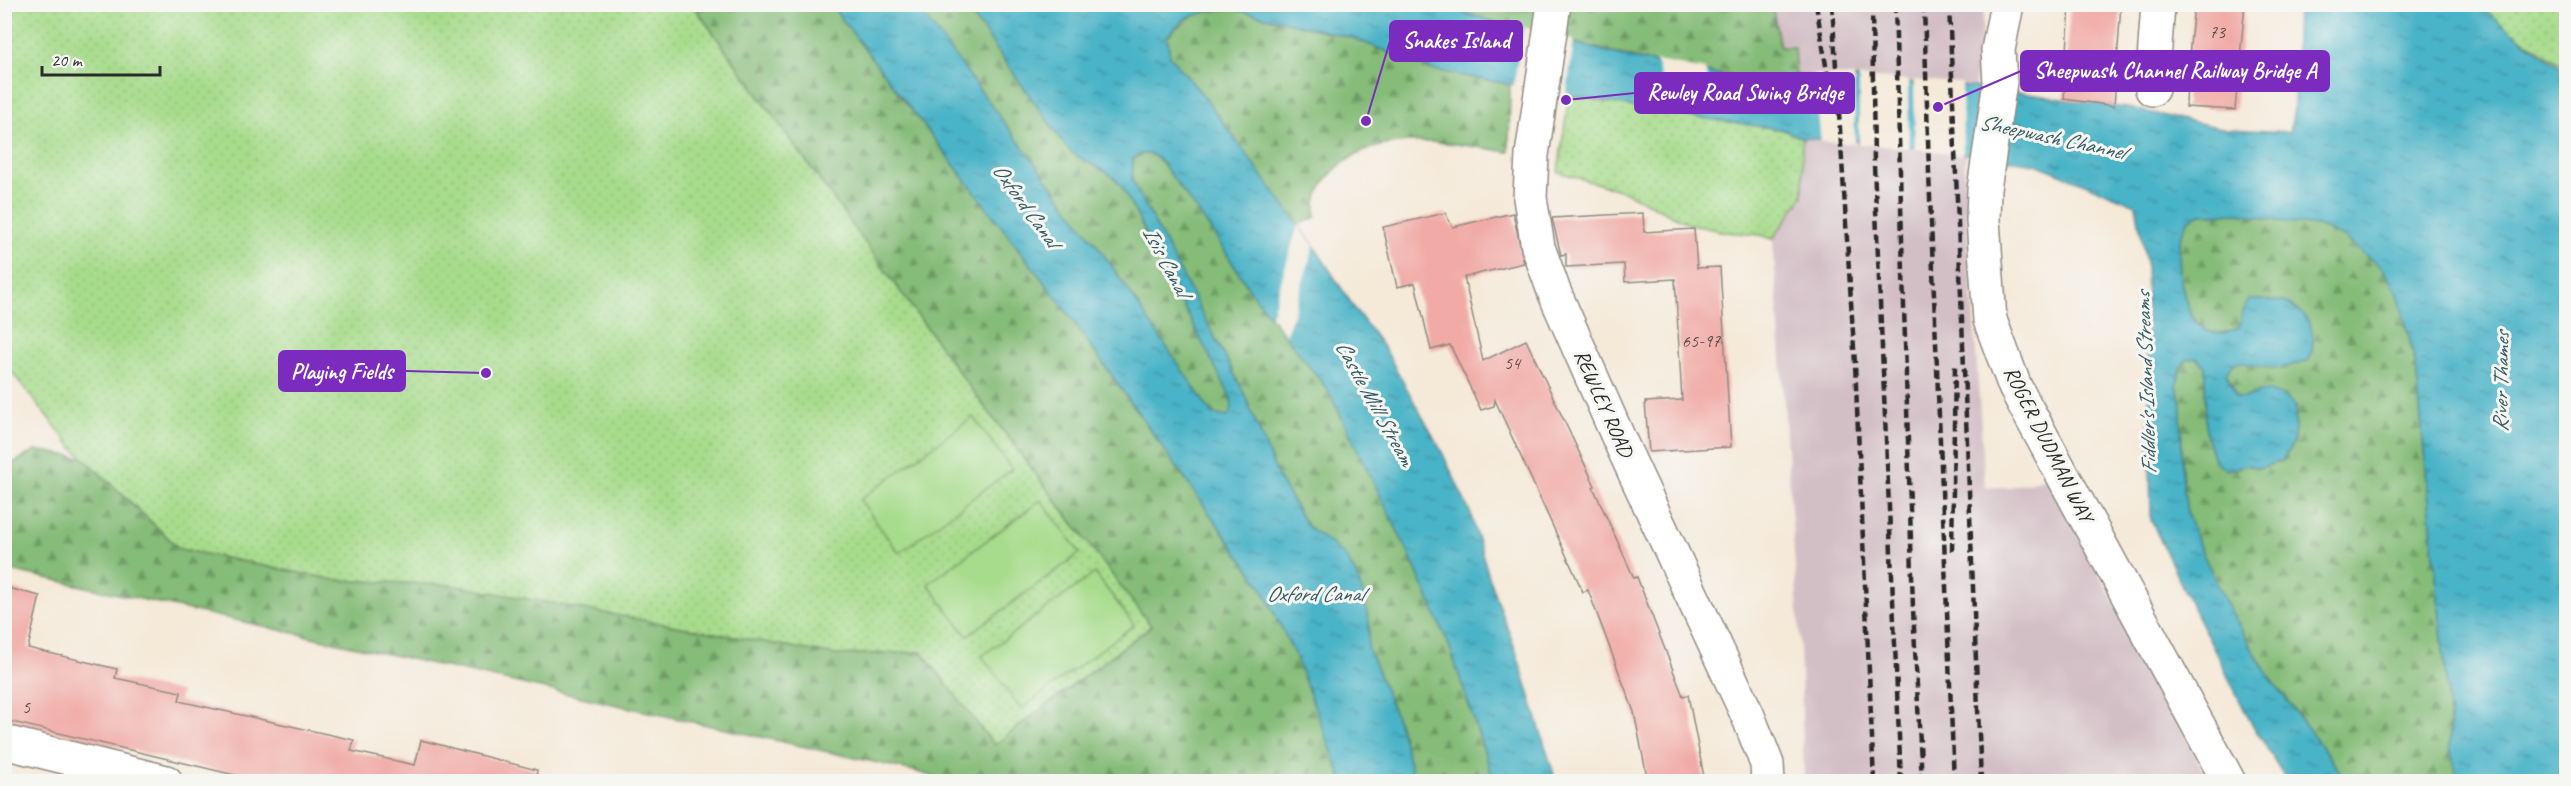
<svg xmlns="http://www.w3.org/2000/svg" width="2571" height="786" font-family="Caveat,sans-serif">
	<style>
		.industrial { fill: #d2bec5 }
		.green { fill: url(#green-dots); stroke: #69845c; stroke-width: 1.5 }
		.forest { fill: url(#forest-firs); stroke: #587452; stroke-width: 1.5 }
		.pitch { fill: #a7dc8c; stroke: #69845c; stroke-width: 1.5 }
		.water { fill: url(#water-ripples); stroke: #3a6f79; stroke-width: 1.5 }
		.pier { fill: #f5e9d8 }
		.building { fill: #f1aaa6 }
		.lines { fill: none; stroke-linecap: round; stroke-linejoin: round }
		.minor-casing { stroke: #908a82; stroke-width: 36 }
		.minor { stroke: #fff; stroke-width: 33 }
		.rail { stroke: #2b2b2b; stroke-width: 4.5; stroke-dasharray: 9 4.5; stroke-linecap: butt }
		.labels { text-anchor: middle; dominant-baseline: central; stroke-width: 6; stroke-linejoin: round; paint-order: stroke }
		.number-label { font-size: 18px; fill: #5c4b4a }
		.street-label { font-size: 21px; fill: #2b2b2b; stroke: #f6f6f2 }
		.water-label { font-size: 22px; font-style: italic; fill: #365b62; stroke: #f6f6f2 }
		.leader { fill: none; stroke: #7b2cbf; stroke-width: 2 }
		.callout-dot { fill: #7b2cbf; stroke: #f6f6f2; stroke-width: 2 }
		.callout { fill: #7b2cbf; stroke: #7b2cbf; stroke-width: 2 }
		.callout-label { font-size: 22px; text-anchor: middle; font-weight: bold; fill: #fff }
	</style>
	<defs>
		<pattern id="green-dots" width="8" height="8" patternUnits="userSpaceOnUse" patternTransform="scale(1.5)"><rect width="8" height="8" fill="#a7dc8c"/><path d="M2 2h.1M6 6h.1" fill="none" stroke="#90bd79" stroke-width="1.8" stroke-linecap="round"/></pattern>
		<pattern id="forest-firs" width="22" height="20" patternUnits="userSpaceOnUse" patternTransform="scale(1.5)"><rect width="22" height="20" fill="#85bc78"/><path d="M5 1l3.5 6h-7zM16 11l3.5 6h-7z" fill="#6d9963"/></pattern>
		<pattern id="water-ripples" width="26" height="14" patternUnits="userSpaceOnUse" patternTransform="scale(1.5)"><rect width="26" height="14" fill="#49b3c7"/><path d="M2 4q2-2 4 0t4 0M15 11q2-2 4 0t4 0" fill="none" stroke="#3d92a2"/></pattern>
	</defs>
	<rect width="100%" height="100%" fill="#f6f6f2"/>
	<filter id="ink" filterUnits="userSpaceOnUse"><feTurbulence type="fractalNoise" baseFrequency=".0167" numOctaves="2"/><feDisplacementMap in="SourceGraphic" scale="12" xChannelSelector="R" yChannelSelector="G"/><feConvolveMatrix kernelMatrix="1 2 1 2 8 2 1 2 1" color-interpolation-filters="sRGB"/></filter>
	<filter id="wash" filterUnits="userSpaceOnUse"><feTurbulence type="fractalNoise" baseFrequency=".008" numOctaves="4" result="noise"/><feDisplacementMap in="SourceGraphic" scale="24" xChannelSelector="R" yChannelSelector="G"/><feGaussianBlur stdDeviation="1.35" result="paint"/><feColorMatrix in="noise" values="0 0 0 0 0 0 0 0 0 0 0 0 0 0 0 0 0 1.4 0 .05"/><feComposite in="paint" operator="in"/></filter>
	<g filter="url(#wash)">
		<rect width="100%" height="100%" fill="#f5e9d8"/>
		<path class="industrial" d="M1772 5H1985L1964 172 1985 487H2010L2048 478 2209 781H1804L1800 642 1773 239 1803 196 1802 138 1794 47H1780Z"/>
		<path class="green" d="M4 5H693L966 382 1151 626 994 745 922 652 835 655 451 585 335 580 180 549 72 447 5 364Z
			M2479 5H2566V67L2509 30Z
			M1569 96 1785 130 1802 138 1803 196 1773 239 1761 235 1725 232 1689 224 1626 192 1558 172Z
			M2566 430V681L2564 668 2560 527Z"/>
		<path class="forest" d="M693 5H831L1061 304 1261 586 1295 655 1343 781H946L914 771 5 569 4 468 36 450 83 458 180 549 335 580 451 585 835 655 922 652 994 745 1151 626 966 382Z
			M916 5H965L1067 148 1110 174 1121 185 1231 398 1232 408 1228 417 1212 414Z
			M1441 5H1772L1780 47H1794L1796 75 1757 80 1670 67 1494 22Z
			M1233 9 1353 38 1433 70 1510 84 1509 152C1452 143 1374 126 1330 175 1319 188 1314 200 1316 217L1298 225 1205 98 1170 56 1167 37C1192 12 1198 11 1233 9Z
			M1144 153 1156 156 1160 160 1212 231 1251 292 1328 390 1409 554 1449 645 1491 772 1488 781H1415L1398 722 1368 648 1369 621 1343 553 1307 526 1279 479 1243 391 1132 180 1133 159Z
			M2241 213 2278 221 2318 226 2341 236 2382 268 2398 293 2416 366 2449 712 2450 748 2458 781H2347L2266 672 2230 610 2200 548 2187 513 2182 473 2181 405 2177 385 2180 368 2186 360 2197 358 2205 366 2206 434 2214 460 2227 470 2247 465 2258 468 2283 461 2294 441 2296 407 2259 391 2246 399 2237 397 2226 373 2234 363 2246 361 2261 367 2243 311 2240 327C2187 355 2176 277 2180 242 2181 234 2185 227 2188 220L2200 214Z"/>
		<path class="pitch" d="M973 417 1012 469 899 553 860 500Z
			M1041 500 1080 553 967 636 928 584Z
			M1095 573 1134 625 1021 709 982 656Z"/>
		<path class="water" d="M831 5H916L1107 259 1212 414 1228 417 1232 408 1231 398 1121 185C1107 167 1082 164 1067 148L965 5H1441L1494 22 1612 53 1670 67 1728 76 1757 80 1796 75 1987 88 2133 109 2227 129 2290 132 2294 109 2297 5H2479L2509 30 2560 66 2566 88V430L2560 527 2564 668 2566 681V781H2458L2450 748 2449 712 2416 366 2398 293 2382 268 2341 236 2318 226 2278 221 2241 213 2200 214 2188 220C2185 227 2181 234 2180 242 2176 277 2187 356 2239 327L2243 311 2249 300C2262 300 2281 299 2292 306 2313 317 2317 340 2309 360 2293 366 2279 370 2262 367 2251 365 2245 361 2234 363L2226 373 2237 397C2246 399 2248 396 2256 393 2272 386 2286 397 2296 407L2294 441 2282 461 2258 468 2247 465 2227 470 2214 460 2206 434 2205 366 2197 358 2186 360 2180 368 2177 385 2181 405 2182 473 2187 513 2200 548 2230 610 2266 672 2347 781H2287L2249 719 2183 588 2151 520 2146 262 2136 205 2036 164 1881 142 1802 138 1785 130 1671 114 1433 70 1353 38 1233 9 1208 11 1186 18 1167 36 1170 56 1205 98 1314 246 1355 309 1386 351 1442 452 1470 512 1492 587 1516 651 1556 781H1488L1491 772 1449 645 1409 554 1328 390 1251 292 1212 231 1160 160C1151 152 1142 152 1133 159L1132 180 1243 391 1279 479 1307 526 1343 553 1356 574 1365 600 1369 621 1368 648 1398 722 1415 781H1343L1295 655 1261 586 1061 304Z"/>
		<path class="pier" d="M1524 27 1574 40 1566 98 1513 87Z
			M1656 61 1705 70 1715 96 1665 90Z
			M1814 74 1854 76 1855 144 1821 142Z
			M1859 77 1908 80 1909 148 1859 144Z
			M1914 80 1962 83 1963 155 1915 149Z
			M1298 225 1314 246 1286 335 1271 316Z"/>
		<g id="blocks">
			<path class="building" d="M2070 4H2121L2114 106 2064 99Z
				M2194 4H2245L2235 110 2186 107 2187 77Z
				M1445 213 1453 227 1513 213 1524 263 1464 277 1483 361 1526 340 1595 486 1593 487 1634 578 1637 577 1683 696 1688 695 1705 782H1648L1634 712 1588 590 1583 592 1495 400 1494 406 1481 410 1450 345 1431 350 1415 283 1397 287 1383 227Z
				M1643 213 1644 232 1694 229 1697 268 1720 267 1731 447 1649 452 1645 402 1682 400 1675 279 1625 282 1624 264 1566 267V254L1561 255 1552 218Z
				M4 587 40 596 28 648 117 669 115 678 181 692 179 701 354 740 351 751 415 765 421 740 537 770 536 782H264L4 720Z"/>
		</g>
	</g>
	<g filter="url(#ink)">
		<use href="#blocks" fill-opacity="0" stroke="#908a82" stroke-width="1.5"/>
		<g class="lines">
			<g class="minor-casing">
				<path id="minor" d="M1554 4 1532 155 1530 198 1538 247 1555 294 1619 439 1748 716 1767 764 1768 782
					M2007 4 1998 50 2000 82 1984 189 1983 220 1990 320 2015 387 2229 782
					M2152 89 2158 4
					M4 742 166 782"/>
			</g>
			<use href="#minor" class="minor"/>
			<path class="rail" d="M1816 4 1829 84
				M1832 4 1855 364 1874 782
				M1872 4 1874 165 1901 782
				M1895 4 1913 609 1922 782
				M1924 4 1929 173 1954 782
				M1949 4 1981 782
				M1952 551 1955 365"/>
		</g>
	</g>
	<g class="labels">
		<g class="number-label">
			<text x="2217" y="32">73</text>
			<text x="1701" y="341">65-97</text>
			<text x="1512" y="363">54</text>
			<text x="26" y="707">5</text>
		</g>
		<g class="street-label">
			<text transform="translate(1604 403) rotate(66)">REWLEY ROAD</text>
			<text transform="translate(2049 444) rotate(63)">ROGER DUDMAN WAY</text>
		</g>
		<g class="water-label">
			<text transform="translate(2052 137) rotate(12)">Sheepwash Channel</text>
			<text transform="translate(1026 205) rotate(54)">Oxford Canal</text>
			<text transform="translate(1166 261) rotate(62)">Isis Canal</text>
			<text transform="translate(2501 382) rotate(-89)">River Thames</text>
			<text transform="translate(2146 383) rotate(-92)">Fiddler's Island Streams</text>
			<text transform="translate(1375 403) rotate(61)">Castle Mill Stream</text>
			<text x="1315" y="594">Oxford Canal</text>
		</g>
	</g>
	<path class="leader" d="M1366 121L1390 41M1938 107L2021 71M1566 100L1635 93M486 373L405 371"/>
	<g class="callout-dot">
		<circle cx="1366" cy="121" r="6"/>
		<circle cx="1938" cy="107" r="6"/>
		<circle cx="1566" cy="100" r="6"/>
		<circle cx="486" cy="373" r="6"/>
	</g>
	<g class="callout">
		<rect x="1390" y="21" width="132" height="40" rx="6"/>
		<rect x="2021" y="51" width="308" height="40" rx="6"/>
		<rect x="1635" y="73" width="219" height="40" rx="6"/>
		<rect x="279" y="351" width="126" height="40" rx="6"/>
	</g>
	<g class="callout-label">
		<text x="1456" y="48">Snakes Island</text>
		<text x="2175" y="78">Sheepwash Channel Railway Bridge A</text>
		<text x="1745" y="100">Rewley Road Swing Bridge</text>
		<text x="342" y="379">Playing Fields</text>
	</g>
	<rect width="2571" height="786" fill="none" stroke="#f6f6f2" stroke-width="24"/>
	<path d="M42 66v9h118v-9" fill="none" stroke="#2b2b2b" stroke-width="3"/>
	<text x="51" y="66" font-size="18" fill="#2b2b2b" stroke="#f6f6f2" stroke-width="4.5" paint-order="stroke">20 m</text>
</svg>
